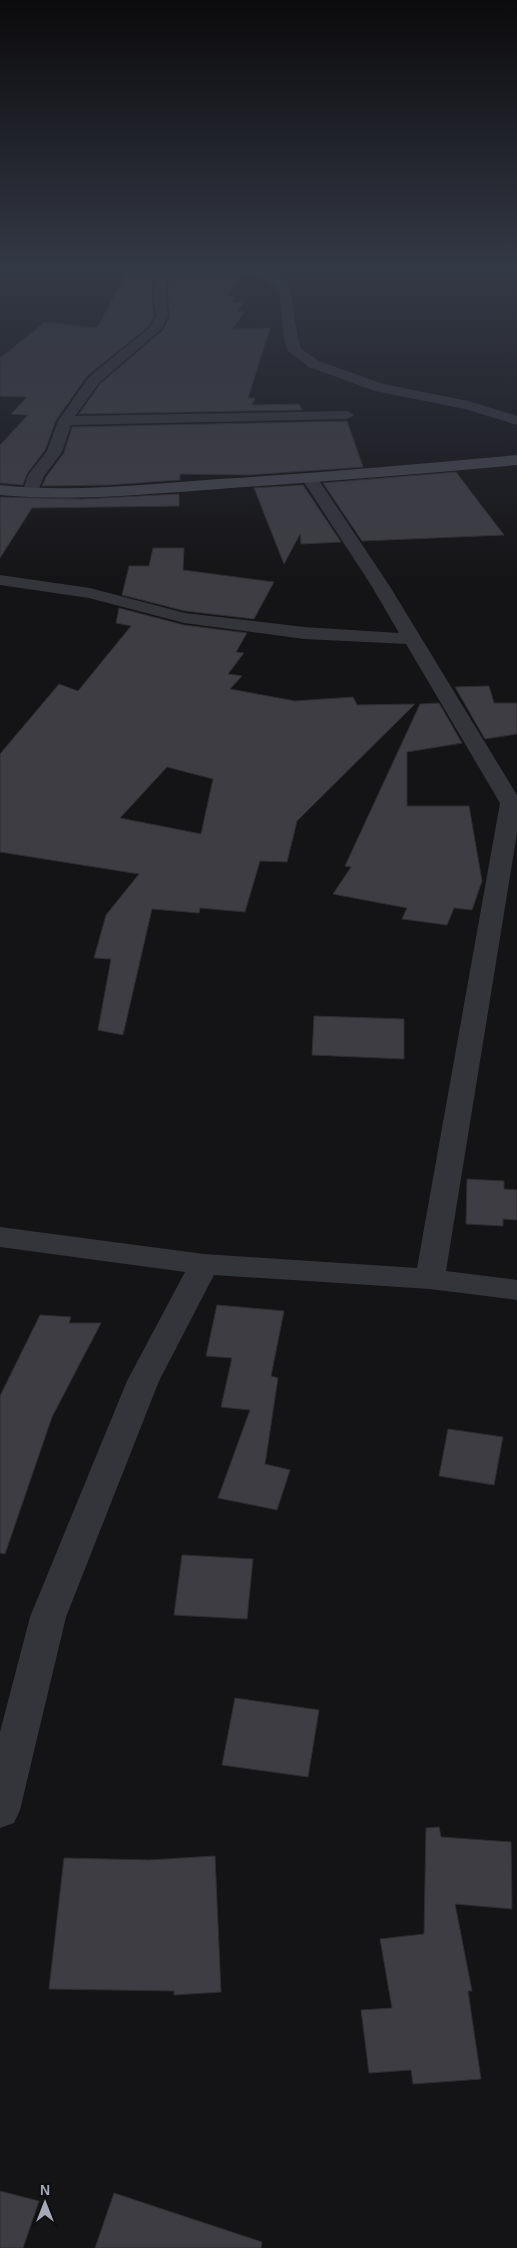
<svg xmlns="http://www.w3.org/2000/svg" width="517" height="2248" font-family="Arial,sans-serif">
	<style>
		.building { fill: #3e3d43; stroke: #2e2d32; fill-rule: evenodd }
		.lines { fill: none; stroke-linecap: round; stroke-linejoin: round }
		.street { fill: #34343b; fill-rule: evenodd }
		.secondary { fill: #42434b; fill-rule: evenodd }
	</style>
	<rect width="100%" height="100%" fill="#141315"/>
	<path class="building" d="M128 270H153L152 301 154 316 149 326 87 376 56 420 45 450 27 474 23 485 0 483V445L28 415 11 414 27 397 0 396V358L45 322 97 328Z
		M169 270 242 273 227 296 236 297 231 302 243 303 237 311 244 312 233 329 270 328 248 398H255L252 405 299 404 302 410 79 414 100 384 163 330 170 316 168 301Z
		M347 421 363 467 249 475 180 474V480L109 485 42 486 46 477 64 453 72 427Z
		M456 472 504 535 362 541 323 483Z
		M303 485 341 542 301 544 300 534 284 564 254 488Z
		M179 494V506L32 508 0 558V497L82 499Z
		M153 548H184L183 570 274 582 254 619 185 611 122 595 129 566H149Z
		M119 608 184 625 247 633 236 652 244 653 228 674 242 676 230 689 295 701 353 697 357 705 415 704 297 821 287 862 260 861 245 912 200 908 199 913 152 909 123 1035 98 1030 111 959 94 958 106 915 139 874 0 852V754L59 684 78 691 131 626 116 623ZM167 767 213 779 201 834 120 818Z
		M489 686 494 703H517V734L485 739 455 687Z
		M439 703 462 743 407 752V806H469L482 881 472 910 454 908 447 925 402 919 407 908 333 894 351 867 345 866 420 704Z
		M314 1016 404 1019V1059L312 1055Z
		M467 1179 504 1181V1189L517 1190V1220L503 1219V1226L466 1224Z
		M217 1305 284 1311 271 1376 278 1378 265 1464 290 1470 277 1510 218 1498 250 1410 221 1407 232 1358 206 1356Z
		M40 1315 71 1317 69 1323H101L52 1417 5 1554 0 1553V1396Z
		M448 1429 503 1437 494 1485 439 1476Z
		M182 1555 253 1559 247 1619 174 1615Z
		M235 1698 319 1710 308 1777 222 1765Z
		M439 1827 441 1837 511 1842 512 1909 455 1904 472 1991H468L481 2079 413 2084 411 2070 369 2073 361 2010 392 2008 380 1939 424 1934 426 1828Z
		M215 1856 221 1992 174 1995V1991L49 1989 64 1858 149 1860Z
		M0 2191 39 2201 23 2248H0Z
		M114 2193 262 2242 261 2248H95Z"/>
	<g class="lines">
		<path class="street" d="M155 270H167L166 301 168 316 161 329 99 383 75 416 347 411 354 415 347 419 71 425 62 452 44 476 36 496H24L22 493 28 475 47 451 58 421 89 377 150 327 156 316 154 301Z
			M249 270H263L289 284 298 339 301 349 319 361 383 384 468 401 517 416V425L465 409 375 391 309 367 288 351 284 339 279 289Z
			M310 474 316 476 389 585 517 795V833L446 1271 517 1280V1300L430 1289 214 1275 159 1381 66 1617 20 1810 14 1823 0 1828V1732L30 1617 127 1381 185 1272 0 1247V1227L204 1254 417 1268 500 803 406 644 304 639 184 623 89 598 0 585V575L90 588 185 613 304 627 399 633 371 585 302 479 304 476Z"/>
		<path class="secondary" d="M517 455V465C418 474 319 482 219 489 146 494 73 502 0 495V485C73 493 146 484 219 479 319 473 418 464 517 455Z"/>
	</g>
	<linearGradient id="sky" x2="0" y2="1"><stop stop-color="#0b0a0c"/><stop offset="0.46" stop-color="#343946"/><stop offset="1" stop-color="#343946" stop-opacity="0"/></linearGradient>
	<rect width="517" height="584" fill="url(#sky)"/>
	<g transform="translate(45 2203)" stroke="#0f0e10" stroke-width="4" paint-order="stroke">
	<path d="M0-4L9 19L0 12L-9 19Z" fill="#a4a8b7"/>
	<text y="-8" font-size="14" font-weight="bold" text-anchor="middle" fill="#a4a8b7">N</text>
	</g>
</svg>
